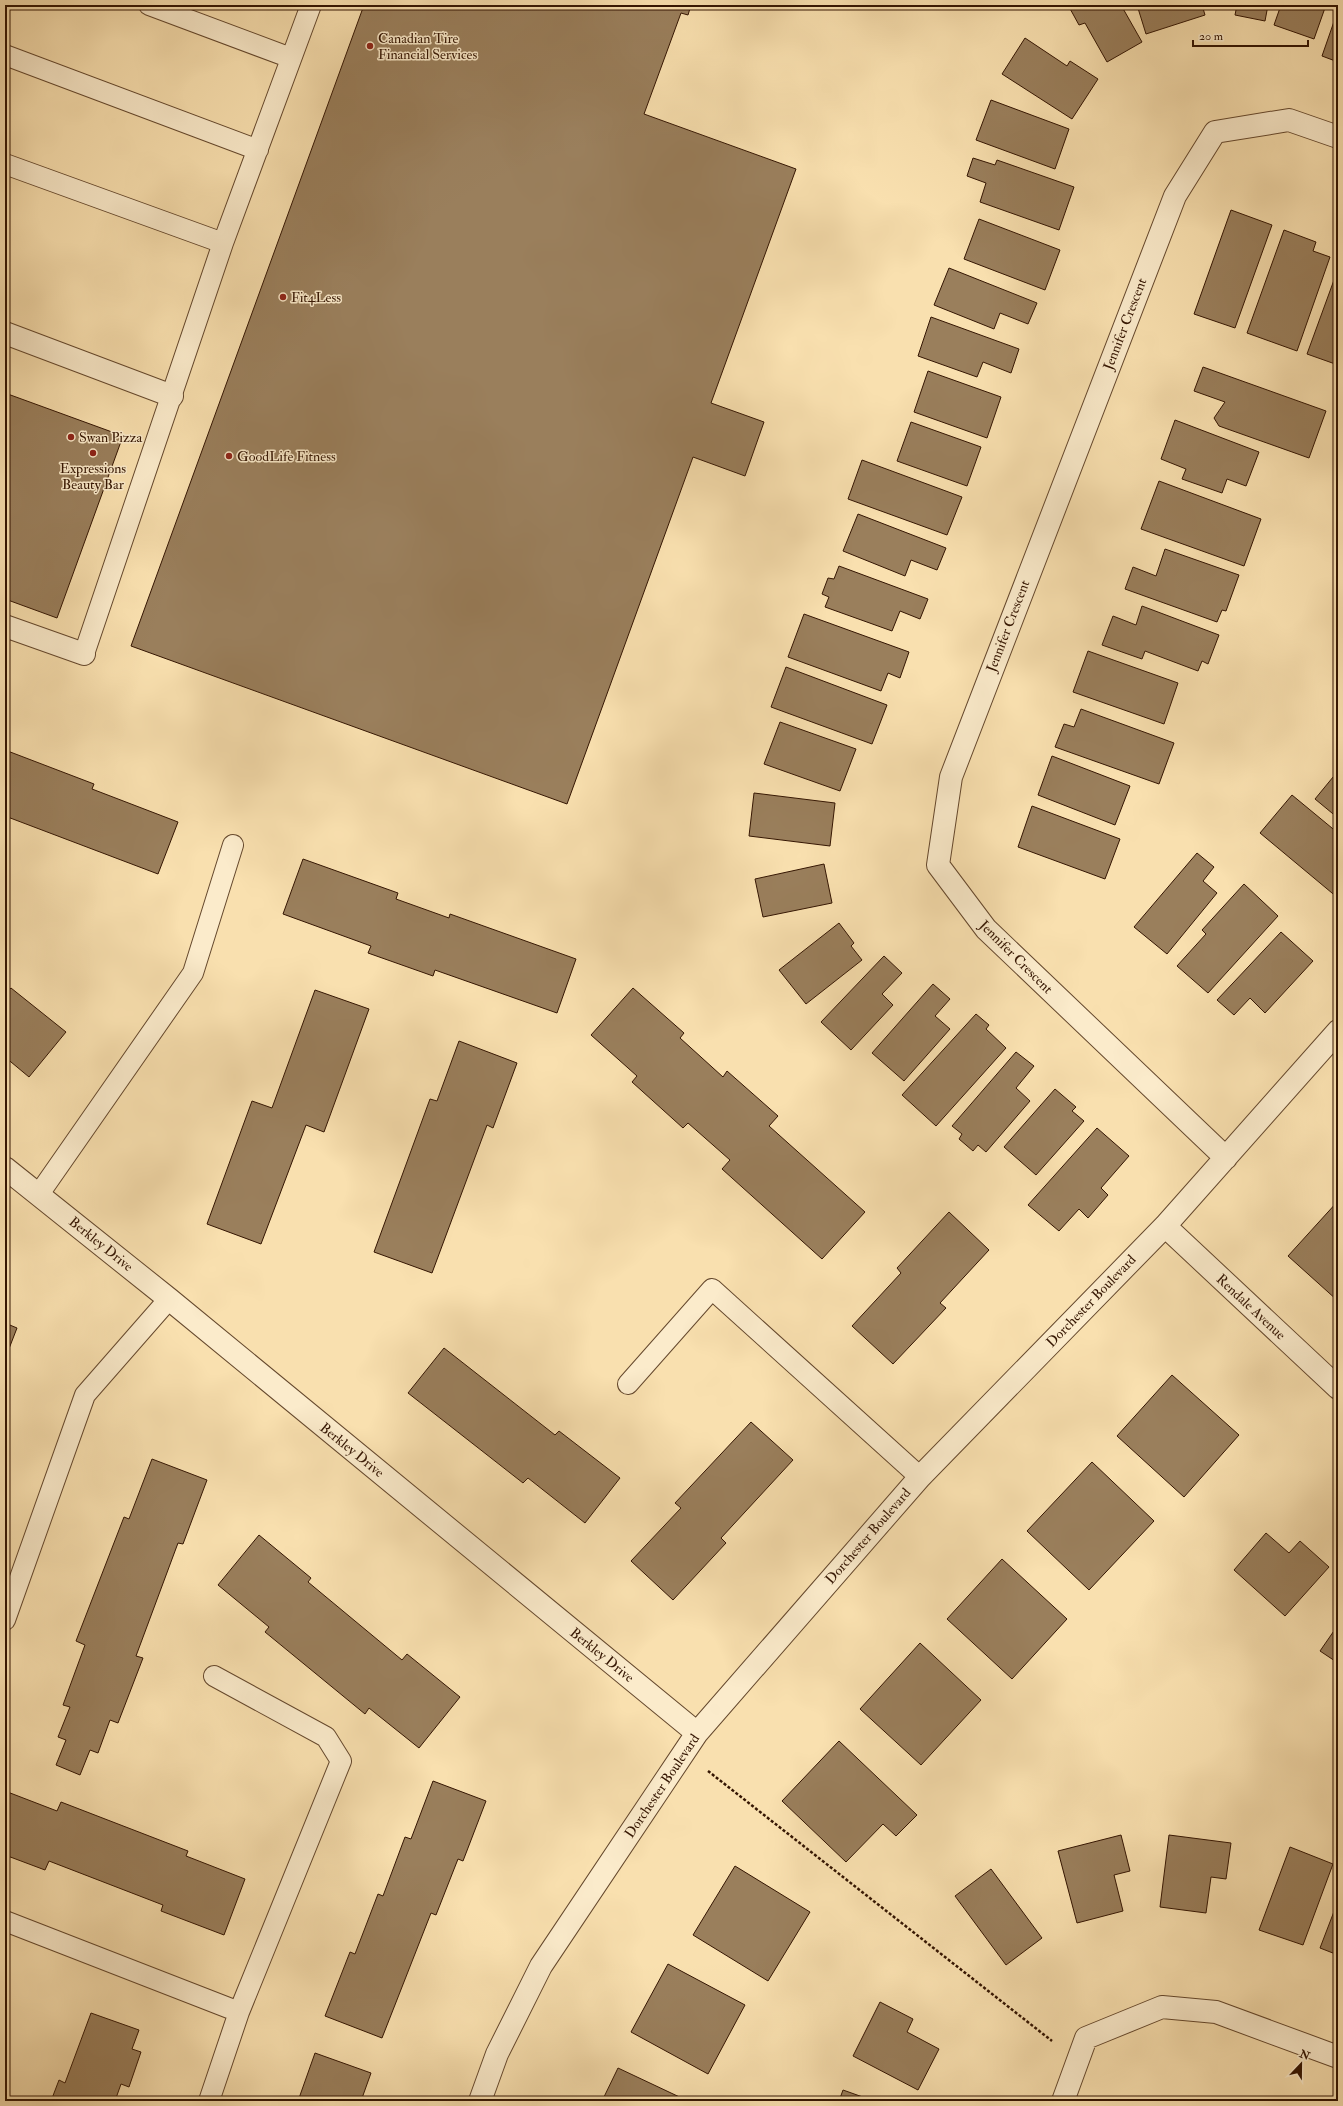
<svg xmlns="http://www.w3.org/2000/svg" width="1343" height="2106" font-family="'IM FELL Double Pica',serif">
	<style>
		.building { fill: #9a7f5c; stroke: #341502 }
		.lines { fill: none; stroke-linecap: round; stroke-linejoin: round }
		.service-casing { stroke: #65482d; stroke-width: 22 }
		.minor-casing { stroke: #65482d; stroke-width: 24 }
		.path { stroke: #341502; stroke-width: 2.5; stroke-dasharray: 3 2; stroke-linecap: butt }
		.service { stroke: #fbebcb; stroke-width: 20 }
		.minor { stroke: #fbebcb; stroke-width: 22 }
		.poi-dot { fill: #8f2418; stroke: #fbebcb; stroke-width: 1.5 }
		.labels { text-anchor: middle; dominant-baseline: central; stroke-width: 3; stroke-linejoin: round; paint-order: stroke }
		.poi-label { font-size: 14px; fill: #341502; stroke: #fbebcb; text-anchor: start }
		.street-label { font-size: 14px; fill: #341502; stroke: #fbebcb }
	</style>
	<rect width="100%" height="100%" fill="#f9e0af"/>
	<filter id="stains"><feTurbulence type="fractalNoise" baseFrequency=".005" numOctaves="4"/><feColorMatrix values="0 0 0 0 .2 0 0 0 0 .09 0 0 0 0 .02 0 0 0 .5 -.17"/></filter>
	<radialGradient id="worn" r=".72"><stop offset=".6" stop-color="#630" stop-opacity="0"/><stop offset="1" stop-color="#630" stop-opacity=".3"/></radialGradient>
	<path class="building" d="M364 5H691L688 15 681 13 644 114 796 169 711 403 764 422 745 476 693 457 567 804 131 646Z
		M1068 5H1121L1142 42 1107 62 1085 23 1079 25Z
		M1137 5H1202L1205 15 1146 34Z
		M1237 5H1268L1265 21 1235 15Z
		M1281 5H1326L1314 39 1274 25Z
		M1338 10V62L1322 56Z
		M1025 38 1067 66 1070 61 1098 79 1072 119 1002 74Z
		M991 100 1069 129 1055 169 976 140Z
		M973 158 995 165 997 160 1074 187 1059 230 980 202 986 183 967 176Z
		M1231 210 1272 225 1235 328 1194 314Z
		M979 219 1060 250 1045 290 964 259Z
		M1284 230 1316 242 1313 251 1330 257 1297 351 1247 333Z
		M949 268 1037 303 1028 324 1000 313 994 329 934 305Z
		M1338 269V365L1307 354Z
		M931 317 1019 349 1011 373 983 362 977 377 918 356Z
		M1203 367 1326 411 1309 458 1219 426 1214 418 1225 402 1194 391Z
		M928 371 1001 397 987 438 914 412Z
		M5 393 123 436 57 618 5 599Z
		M1175 420 1259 452 1246 486 1227 479 1222 493 1182 479 1186 469 1161 459Z
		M911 422 981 447 967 486 897 461Z
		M862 460 962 497 947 535 848 499Z
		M1159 481 1261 519 1244 566 1141 529Z
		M858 514 946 548 937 570 911 560 905 576 843 551Z
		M1165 549 1239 575 1226 611 1222 610 1217 622 1125 589 1133 567 1156 576Z
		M839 566 928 599 920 619 900 611 892 631 825 607 829 597 822 594 828 578 834 579Z
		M1142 606 1219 635 1208 664 1202 661 1198 671 1145 651 1142 659 1102 645 1113 616 1136 625Z
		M804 614 909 652 900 678 888 673 881 691 788 657Z
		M1088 651 1178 683 1164 724 1073 692Z
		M786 667 887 705 872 744 771 707Z
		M1081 709 1174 743 1159 784 1055 747 1064 724 1074 727Z
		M780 722 856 749 840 791 764 764Z
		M5 750 94 784 92 789 178 822 158 874 5 816Z
		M1052 756 1130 786 1115 825 1038 795Z
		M1338 771V818L1315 799Z
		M754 793 835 803 830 846 749 836Z
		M1292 795 1338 833V898L1260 833Z
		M1032 806 1120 839 1105 879 1018 847Z
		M1197 853 1214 867 1203 881 1217 893 1167 954 1134 927Z
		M303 859 398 893 396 899 449 918 450 914 576 959 557 1013 435 970 433 976 368 953 371 946 283 914Z
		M824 864 832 903 763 917 755 879Z
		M1244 884 1278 916 1208 993 1177 966 1206 934 1202 930Z
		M839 923 854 943 851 946 862 960 806 1004 779 970Z
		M1281 932 1313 961 1265 1013 1250 998 1234 1015 1217 1000Z
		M884 956 902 973 882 994 893 1005 851 1050 821 1022Z
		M933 984 950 999 935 1016 950 1029 904 1081 872 1053Z
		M11 988 66 1032 29 1077 5 1057V994Z
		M633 988 684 1033 680 1038 723 1077 727 1071 778 1116 769 1126 865 1212 822 1259 722 1169 730 1160 688 1123 683 1128 632 1082 637 1076 591 1035Z
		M315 990 369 1009 324 1132 306 1125 261 1244 207 1224 252 1101 272 1108Z
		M976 1014 989 1025 986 1029 1006 1048 936 1126 902 1095Z
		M459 1041 517 1063 493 1128 487 1125 432 1273 374 1252 430 1099 437 1101Z
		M1016 1052 1034 1066 1016 1088 1030 1101 986 1152 978 1145 973 1151 959 1139 962 1134 952 1126Z
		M1055 1089 1076 1107 1072 1111 1084 1121 1036 1175 1004 1147Z
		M1097 1128 1129 1156 1101 1188 1108 1195 1088 1218 1079 1209 1059 1231 1028 1205Z
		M1338 1201V1301L1288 1256Z
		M949 1212 989 1250 940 1303 946 1308 893 1364 852 1326 901 1273 897 1268Z
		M5 1323 17 1328 5 1359Z
		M444 1348 555 1435 559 1431 620 1478 585 1523 528 1478 523 1483 408 1393Z
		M1172 1375 1239 1435 1184 1497 1117 1436Z
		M751 1422 793 1460 721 1538 726 1543 673 1600 631 1561 681 1508 675 1503Z
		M152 1459 207 1480 183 1544 178 1543 136 1656 143 1658 118 1723 110 1720 98 1753 90 1750 80 1775 56 1765 66 1740 58 1737 70 1707 63 1705 85 1645 76 1641 124 1517 129 1519Z
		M1092 1462 1154 1521 1089 1590 1027 1531Z
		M1266 1533 1289 1553 1300 1541 1329 1567 1285 1616 1234 1570Z
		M259 1535 311 1578 308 1582 402 1660 407 1654 460 1697 419 1748 369 1708 365 1714 265 1632 269 1627 218 1585Z
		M1002 1559 1067 1619 1012 1679 947 1619Z
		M1338 1625V1663L1320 1651Z
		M920 1643 981 1700 921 1765 860 1709Z
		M839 1741 917 1815 896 1836 883 1824 846 1862 782 1801Z
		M433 1781 486 1801 463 1861 458 1859 436 1915 431 1913 382 2038 325 2016 350 1952 355 1954 378 1894 383 1896 405 1837 411 1839Z
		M5 1791 57 1811 61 1802 188 1851 186 1856 245 1879 224 1935 161 1911 163 1905 49 1861 45 1870 5 1855Z
		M1121 1835 1130 1871 1114 1875 1123 1911 1077 1923 1058 1851Z
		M1169 1835 1231 1843 1226 1879 1211 1877 1206 1913 1160 1907Z
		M1290 1847 1333 1864 1303 1945 1259 1930Z
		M735 1866 810 1912 768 1981 693 1935Z
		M991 1869 1042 1938 1006 1965 955 1896Z
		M1338 1901V1955L1320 1948Z
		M668 1964 745 2005 708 2074 631 2032Z
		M880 2002 913 2019 907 2032 939 2049 918 2090 853 2056Z
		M91 2013 139 2030 132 2049 141 2052 129 2087 121 2084 115 2101H51L59 2080 65 2083Z
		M315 2053 371 2073 361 2101H298Z
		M618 2068 688 2101H602Z
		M843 2090 874 2101H839Z"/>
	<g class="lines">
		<g class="service-casing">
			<path id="service" d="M149 5 291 58
				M5 55 258 150
				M5 164 223 243 311 5
				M84 654 223 243
				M39 1194 193 973 233 845
				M628 1384 712 1289 920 1477
				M5 1620 85 1395 169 1299
				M5 1921 239 2012
				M209 2101 239 2012 341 1761 326 1737 214 1676"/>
		</g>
		<g class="minor-casing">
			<path id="minor" d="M5 333 172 396
				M5 626 84 654
				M1226 1158 986 929 938 865 951 777 1175 196 1215 132 1289 120 1338 137
				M5 1168 169 1299 697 1733
				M1165 1226 1338 1388
				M480 2101 497 2054 541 1966 697 1733 920 1477 1165 1226 1338 1031
				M1063 2101 1086 2038 1162 2007 1216 2012 1338 2057"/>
		</g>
		<path class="path" d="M708 1771 1052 2041"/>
		<use href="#service" class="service"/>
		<use href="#minor" class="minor"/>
	</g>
	<g class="poi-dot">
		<circle cx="370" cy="46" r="4"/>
		<circle cx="283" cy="297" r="4"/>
		<circle cx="71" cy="437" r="4"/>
		<circle cx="93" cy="453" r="4"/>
		<circle cx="229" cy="456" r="4"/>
	</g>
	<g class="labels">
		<g class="poi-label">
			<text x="378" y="38">Canadian Tire<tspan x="378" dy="16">Financial Services</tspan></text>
			<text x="291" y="297">Fit4Less</text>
			<text x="79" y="437">Swan Pizza</text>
			<text x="237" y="456">GoodLife Fitness</text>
			<text x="93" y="468" text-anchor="middle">Expressions<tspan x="93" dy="16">Beauty Bar</tspan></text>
		</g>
		<g class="street-label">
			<text transform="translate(1125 324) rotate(-69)">Jennifer Crescent</text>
			<text transform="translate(1008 626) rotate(-69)">Jennifer Crescent</text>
			<text transform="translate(1016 957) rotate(45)">Jennifer Crescent</text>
			<text transform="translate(101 1244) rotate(39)">Berkley Drive</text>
			<text transform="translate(1091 1301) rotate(-46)">Dorchester Boulevard</text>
			<text transform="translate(1251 1307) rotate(43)">Rendale Avenue</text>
			<text transform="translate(352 1450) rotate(39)">Berkley Drive</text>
			<text transform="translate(868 1536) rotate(-49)">Dorchester Boulevard</text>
			<text transform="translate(602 1655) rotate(39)">Berkley Drive</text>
			<text transform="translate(662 1786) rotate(-56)">Dorchester Boulevard</text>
		</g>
	</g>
	<rect width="1343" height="2106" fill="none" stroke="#f9e0af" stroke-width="20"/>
	<rect x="6" y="6" width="1331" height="2094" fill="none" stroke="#341502" stroke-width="2"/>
	<rect x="10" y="10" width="1323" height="2086" fill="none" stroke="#341502"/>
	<g transform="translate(1301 2064) rotate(22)" stroke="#fbebcb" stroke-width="3" paint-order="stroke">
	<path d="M0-3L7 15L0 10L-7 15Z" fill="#341502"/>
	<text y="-6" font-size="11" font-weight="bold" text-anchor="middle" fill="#341502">N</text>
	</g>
	<path d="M1193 40v6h115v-6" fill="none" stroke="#341502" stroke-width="2"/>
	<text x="1199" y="40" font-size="12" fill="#341502" stroke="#fbebcb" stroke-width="3" paint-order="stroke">20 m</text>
	<rect width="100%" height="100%" filter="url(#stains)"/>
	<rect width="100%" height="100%" fill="url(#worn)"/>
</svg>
